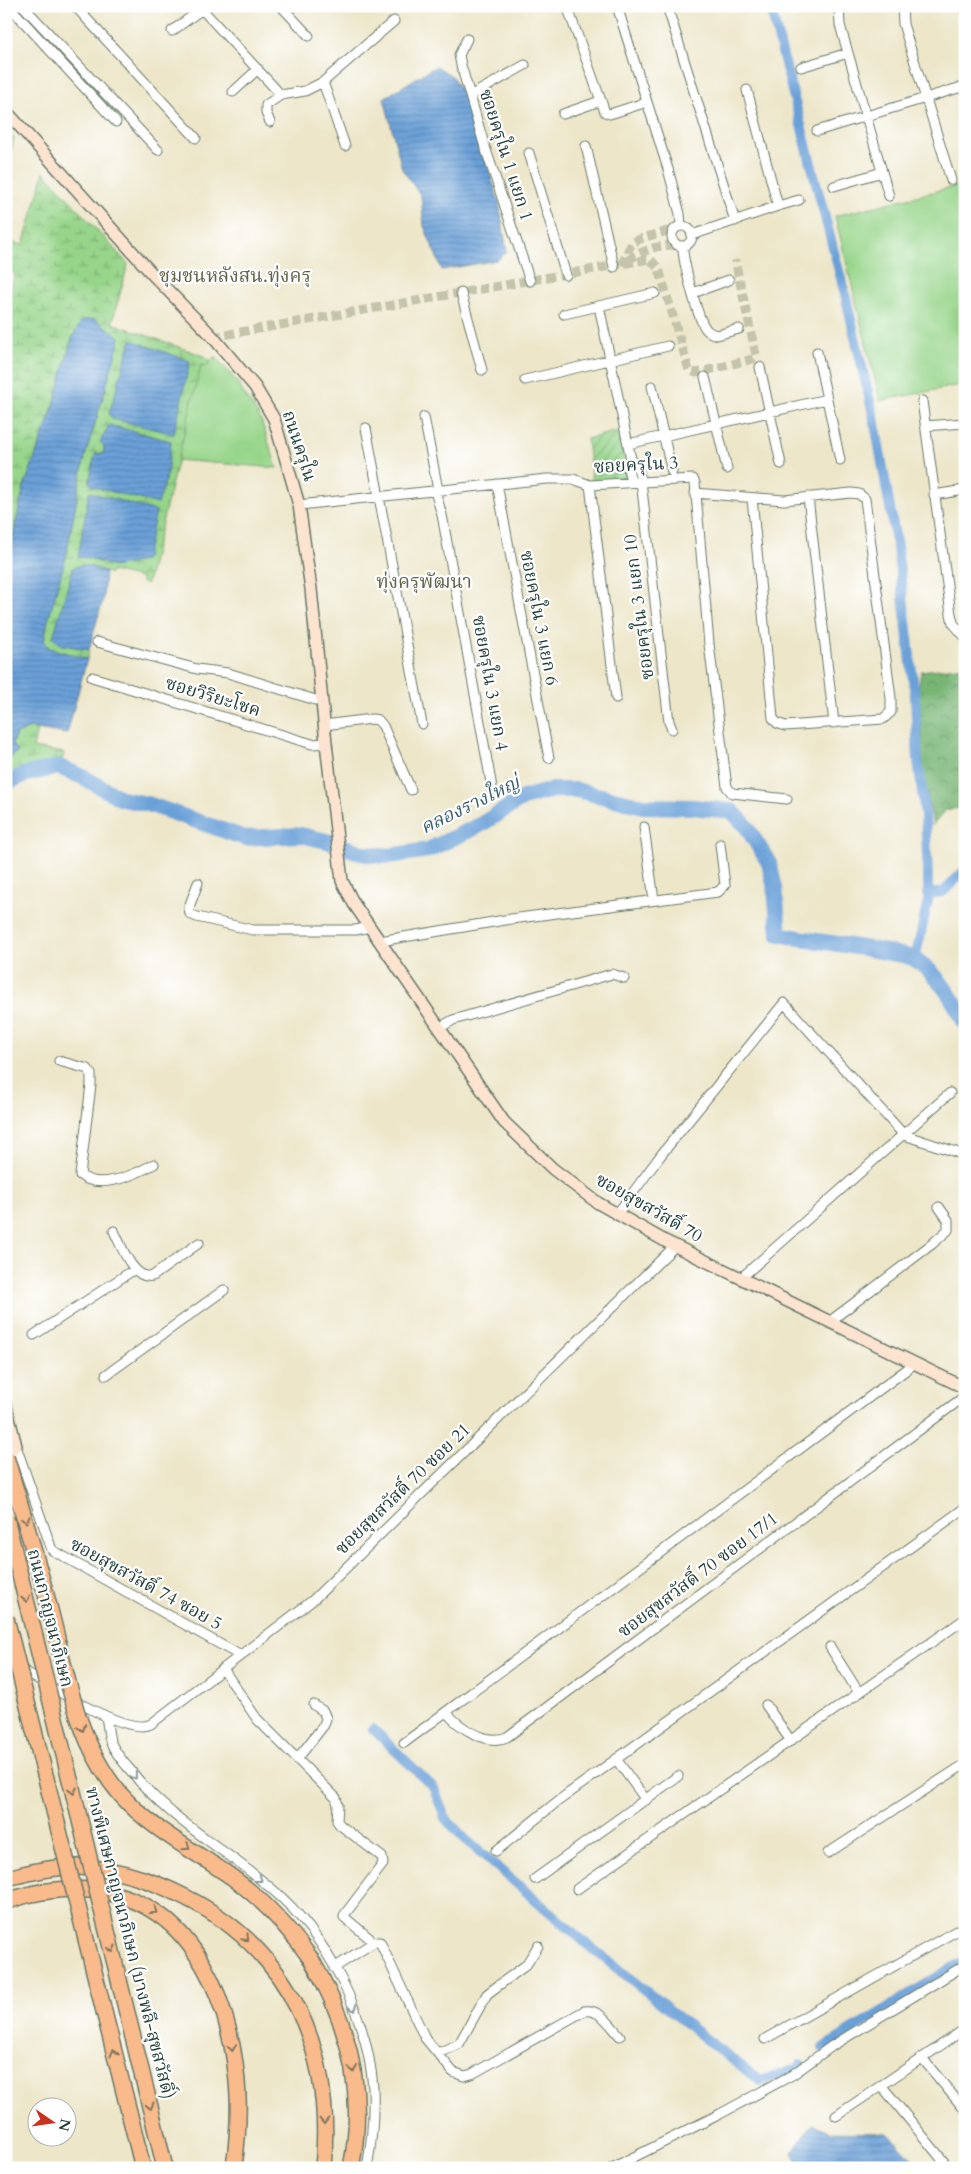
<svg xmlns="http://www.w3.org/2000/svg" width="971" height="2174" font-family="Cardo,'Noto Serif Thai',serif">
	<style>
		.grass { fill: #97d58a; stroke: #5b895f }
		.forest { fill: url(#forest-crowns); stroke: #4c7a55 }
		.wetland { fill: url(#wetland-marsh); stroke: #5b895f; fill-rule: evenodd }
		.garden { fill: url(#garden-furrows); stroke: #5b895f }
		.water { fill: url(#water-rules); stroke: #456e86 }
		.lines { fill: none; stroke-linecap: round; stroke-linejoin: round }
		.canal { stroke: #6ba0d8; stroke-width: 10 }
		.river { stroke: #6ba0d8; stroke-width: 16 }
		.street-tunnel { stroke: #c4c4ab; stroke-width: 9; stroke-dasharray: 9 4.5; stroke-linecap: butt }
		.street-casing { stroke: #677868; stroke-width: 11 }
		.secondary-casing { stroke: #677868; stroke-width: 14 }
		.highway-casing { stroke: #677868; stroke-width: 18 }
		.street { stroke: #fff; stroke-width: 9 }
		.secondary { stroke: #fde4d1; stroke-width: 11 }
		.highway { stroke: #fabb8c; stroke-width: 15 }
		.highway-bridge-casing { stroke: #677868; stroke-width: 18; stroke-linecap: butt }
		.highway-bridge { stroke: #fabb8c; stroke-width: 15 }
		.oneway { stroke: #82765c }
		.oneway2 { stroke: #8f9e9a }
		.labels { text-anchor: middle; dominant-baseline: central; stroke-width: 4.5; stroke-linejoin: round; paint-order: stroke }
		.street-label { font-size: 18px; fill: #1f3d34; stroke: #fff }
		.neighbourhood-label { font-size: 19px; fill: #5f644a; stroke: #fff }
		.water-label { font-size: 19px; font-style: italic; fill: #3a606d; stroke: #fff }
	</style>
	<defs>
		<pattern id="forest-crowns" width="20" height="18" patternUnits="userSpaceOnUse" patternTransform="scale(1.25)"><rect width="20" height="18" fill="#79b676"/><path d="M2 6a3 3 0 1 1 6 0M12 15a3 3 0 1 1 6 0" fill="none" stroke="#639562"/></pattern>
		<pattern id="wetland-marsh" width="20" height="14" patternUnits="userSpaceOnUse" patternTransform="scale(1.25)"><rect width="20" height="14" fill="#97d58a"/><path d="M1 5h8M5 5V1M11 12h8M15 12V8" fill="none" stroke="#7bae72"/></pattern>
		<pattern id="garden-furrows" width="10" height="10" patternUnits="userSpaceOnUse" patternTransform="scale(1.25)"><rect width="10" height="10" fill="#97d58a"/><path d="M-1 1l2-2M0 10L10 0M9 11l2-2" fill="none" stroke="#7bae72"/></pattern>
		<pattern id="water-rules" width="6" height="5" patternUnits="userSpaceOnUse" patternTransform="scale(1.25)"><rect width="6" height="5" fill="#6ba0d8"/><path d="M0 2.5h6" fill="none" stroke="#5784b0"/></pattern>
	</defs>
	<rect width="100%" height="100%" fill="#fff"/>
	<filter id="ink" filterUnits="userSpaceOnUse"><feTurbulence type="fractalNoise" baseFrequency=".02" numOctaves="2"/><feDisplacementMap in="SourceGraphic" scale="10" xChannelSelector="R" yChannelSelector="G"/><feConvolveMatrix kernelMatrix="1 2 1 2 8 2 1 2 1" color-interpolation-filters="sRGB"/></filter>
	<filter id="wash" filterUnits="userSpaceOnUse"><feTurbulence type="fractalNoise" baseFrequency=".0096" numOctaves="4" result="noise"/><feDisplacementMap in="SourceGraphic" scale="20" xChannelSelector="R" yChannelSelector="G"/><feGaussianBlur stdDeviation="1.12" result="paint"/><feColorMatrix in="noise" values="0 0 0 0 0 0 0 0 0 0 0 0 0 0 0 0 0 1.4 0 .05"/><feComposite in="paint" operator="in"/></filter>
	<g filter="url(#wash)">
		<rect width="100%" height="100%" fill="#ede6c9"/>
		<path class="grass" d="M965 184V384L880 401 835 216Z
			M215 356 236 381 261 420 277 468 176 460 201 365 206 366Z"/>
		<path class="forest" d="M965 666V812L960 808 946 810 933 825 920 757 922 736 918 692 921 671Z"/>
		<path class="wetland" d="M6 129 14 138 6 174Z
			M44 172 128 264 112 323 204 356 210 361 206 366 201 365 147 584 141 582V578L112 571 110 574C97 567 88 564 73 568L60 644 89 650 87 659 49 648 44 641 47 624 66 556 84 460 102 401 120 337 72 338 54 405 24 487 6 566V309L15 273 6 270V241L23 245ZM109 425 171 441 158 504 96 454H104V446ZM89 492 156 511 100 563 90 558Z
			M30 728 37 729 33 748 64 753 61 765 6 780V760L11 758 12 744 16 734Z"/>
		<path class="garden" d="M618 431 627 474 621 480 592 482 587 439Z"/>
		<path class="water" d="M436 66 452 76 468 104 499 202 507 252 497 260 442 270 424 226 421 196 402 169 384 98Z
			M95 319 120 337 118 346 84 460 66 556 47 624 44 641 49 648 87 659 67 734 30 728 16 734 12 744 18 752 6 760V566L24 487 54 405 72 338 82 320Z
			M131 340 190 361 174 434 113 419 109 414Z
			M109 425 171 441 167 475 158 504 94 487 89 483 95 454 104 453V446L100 442Z
			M89 492 156 511 146 557 143 561 114 567 90 558 78 557Z
			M84 565 105 572 103 599 89 650 60 644 53 637 73 568Z
			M813 2123 831 2132 888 2133 921 2168H802L792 2153Z"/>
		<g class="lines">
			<path class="canal" d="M770 6 845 294 874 418 897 547 915 696 918 760 925 816 928 875V901L915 959
				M928 894 943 892 965 870
				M373 1729 434 1788 445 1818 465 1839 588 1945 716 2047 761 2081 797 2069 801 2065
				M823 2048 965 1960"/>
			<path class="river" d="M6 783 26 774 59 767 83 777 122 799 148 804 245 838 301 835 331 842 365 854 389 856 428 850 480 825 523 798 552 790H576L643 806 692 807 732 811 746 826 769 863 775 888 779 934C816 942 853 945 890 953 898 955 909 955 916 960 938 974 954 1000 965 1023"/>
		</g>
	</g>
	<g filter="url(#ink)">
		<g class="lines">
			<path class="street-tunnel" d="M628 260C644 250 661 243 680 246
				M622 265C625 258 628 248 633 243 639 237 665 233 676 228
				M213 337 650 259 659 269 689 370 696 373 753 359 756 355 735 260"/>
			<g class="street-casing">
				<path id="street" d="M9 6 116 122
					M23 6 158 150
					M75 6 196 138
					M199 6 281 95 305 91 323 82 394 21
					M281 6 309 36
					M567 6 605 112 610 114 647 102
					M617 6 668 169 680 214 681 226
					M667 6 735 221
					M839 6 840 25 889 196
					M902 6 903 24 951 180
					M964 6 965 12
					M785 8 789 6
					M172 31 202 9
					M467 39 459 55 461 65 484 144 530 281
					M801 67 848 53
					M323 82 345 146
					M233 92 258 69
					M470 96 525 65
					M563 114 600 101
					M270 122 266 113V105L281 95
					M817 131 965 86
					M586 146 614 267
					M529 153 566 275
					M834 186 882 172
					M778 206 799 200
					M672 236a10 10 0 1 1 20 0a10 10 0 1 1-20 0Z
					M692 235 778 206 747 90
					M683 246C682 259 698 320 706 329 709 333 713 334 717 335L739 329
					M461 293 482 370
					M693 293 729 280
					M599 306 631 459 638 468 641 481 669 722 672 729
					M564 314 655 293
					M817 352 840 460
					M760 367 781 464
					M705 377 727 469
					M525 380 668 346
					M652 386 672 472
					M922 401 951 614 953 623 965 637
					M424 417 438 490
					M925 426 965 423
					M366 428 422 724
					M628 444 827 399
					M631 482 628 468 631 459
					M497 484 549 758
					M590 485 616 698
					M435 491 442 515 493 793
					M695 493 784 500 851 493 859 494 865 499 891 698V712L883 719 785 726 777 723 773 718 752 498
					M934 495 965 490
					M808 497 834 723
					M299 505 547 479H573L590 485 693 479 695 483 709 644 727 787 732 793 787 799
					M97 642 197 669 228 673 322 702
					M92 677 312 744 326 743
					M324 725 372 719 378 720 383 726 411 790
					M644 827 654 900
					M198 883 189 907 190 914 197 917 253 930H356L370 927
					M380 941 511 919 718 892 725 885 720 844
					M439 1028 453 1020 605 976 612 974 624 978
					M59 1061 88 1069 91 1074V1085L80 1175C100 1191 134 1175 154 1164
					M617 1214 661 1155 784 1003 904 1135 965 1155
					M114 1231C121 1245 133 1281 153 1276L199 1243
					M741 1278 950 1093
					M829 1322 932 1244 948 1230V1220L939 1207
					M34 1335 135 1269
					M106 1375 224 1290
					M16 1446 52 1550 241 1656
					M830 1647 859 1693
					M6 1660C33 1675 125 1738 151 1724L313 1600 675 1246
					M223 1669 257 1719 336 1798 338 1805 337 1821 340 1825 382 1857 383 1864 345 1914 344 1917 374 1942
					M766 1705 791 1741
					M446 1712C459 1727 486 1746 507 1737L965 1396
					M106 1717C108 1726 108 1736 111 1743 116 1754 123 1762 131 1771 170 1821 226 1849 273 1890 327 1935 368 2018 373 2088 374 2115 372 2141 367 2168
					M404 1743 914 1364
					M298 1758 324 1725 326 1718 323 1711 314 1705
					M616 1759 646 1800
					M496 1851 558 1801 965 1508
					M828 1853 965 1764
					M535 1879 678 1776
					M577 1889 965 1619
					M334 1968 374 1942H380L425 2038 453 2072 464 2076 472 2074 584 2011C601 2009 609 2024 620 2036
					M765 2039 965 1926
					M438 2053 459 2044 487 1994 526 1965 538 1946
					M922 2058 965 2110
					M881 2085 949 2168
					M836 2116 965 2029
					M612 2168 720 2114 792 2075 832 2046 965 1965"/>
			</g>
			<g class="secondary-casing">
				<path id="secondary" d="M6 111 155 277 213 337 255 387 274 419 299 505 311 589 326 743 342 881 354 904 504 1122 553 1169 598 1203 665 1241 965 1388
					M6 1406 16 1446 6 1452"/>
			</g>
			<g class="highway-casing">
				<path id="highway" d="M6 1878C29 1873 53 1866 77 1867 115 1868 152 1880 185 1897 292 1951 334 2052 323 2168
					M6 1902C35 1890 69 1887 99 1891 197 1905 234 2009 238 2096 239 2120 237 2144 234 2168
					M311 1959C349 2023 366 2094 351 2168"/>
			</g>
			<use href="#street" class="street"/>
			<use href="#secondary" class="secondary"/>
			<use href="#highway" class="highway"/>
			<g class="highway-bridge-casing">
				<path id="highway-bridge" d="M6 1457C21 1507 36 1556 49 1606 66 1670 76 1743 121 1795 152 1830 195 1851 233 1878 263 1900 290 1929 311 1959
					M6 1518 165 2168
					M6 1618 143 2168"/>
			</g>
			<use href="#highway-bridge" class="highway-bridge"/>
		</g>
		<defs><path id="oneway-chevron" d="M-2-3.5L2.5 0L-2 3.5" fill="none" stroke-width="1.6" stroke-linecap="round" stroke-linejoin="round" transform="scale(1.25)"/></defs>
		<g class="oneway">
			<use href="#oneway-chevron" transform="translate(26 1520) rotate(73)"/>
			<use href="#oneway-chevron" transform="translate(26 1599) rotate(76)"/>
			<use href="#oneway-chevron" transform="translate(82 1728) rotate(69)"/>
			<use href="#oneway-chevron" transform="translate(73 1791) rotate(76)"/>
			<use href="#oneway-chevron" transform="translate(187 1847) rotate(34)"/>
			<use href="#oneway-chevron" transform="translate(154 1911) rotate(36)"/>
			<use href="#oneway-chevron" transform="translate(246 1938) rotate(45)"/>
			<use href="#oneway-chevron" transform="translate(112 1949) rotate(76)"/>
			<use href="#oneway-chevron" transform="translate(232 2048) rotate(83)"/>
			<use href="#oneway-chevron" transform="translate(114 2053) rotate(-104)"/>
			<use href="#oneway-chevron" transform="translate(353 2069) rotate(82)"/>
			<use href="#oneway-chevron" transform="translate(150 2106) rotate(76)"/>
			<use href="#oneway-chevron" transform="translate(324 2121) rotate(88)"/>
		</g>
		<g class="oneway2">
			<use href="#oneway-chevron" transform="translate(134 1776) rotate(51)"/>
			<use href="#oneway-chevron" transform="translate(259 1879) rotate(37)"/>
			<use href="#oneway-chevron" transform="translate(353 2008) rotate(70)"/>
		</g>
	</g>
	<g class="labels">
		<g class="street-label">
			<text transform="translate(506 155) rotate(72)">ซอยครุใน 1 แยก 1</text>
			<text transform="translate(299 446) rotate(72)">ถนนครุใน</text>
			<text transform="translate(636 465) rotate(-3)">ซอยครุใน 3</text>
			<text transform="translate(639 607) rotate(-97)">ซอยครุใน 3 แยก 10</text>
			<text transform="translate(539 618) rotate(79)">ซอยครุใน 3 แยก 6</text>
			<text transform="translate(490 683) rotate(80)">ซอยครุใน 3 แยก 4</text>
			<text transform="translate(213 697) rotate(17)">ซอยวิริยะโชค</text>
			<text transform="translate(649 1208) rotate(30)">ซอยสุขสวัสดิ์ 70</text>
			<text transform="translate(403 1489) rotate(-44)">ซอยสุขสวัสดิ์ 70 ซอย 21</text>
			<text transform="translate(698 1575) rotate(-37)">ซอยสุขสวัสดิ์ 70 ซอย 17/1</text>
			<text transform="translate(146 1584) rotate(29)">ซอยสุขสวัสดิ์ 74 ซอย 5</text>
			<text transform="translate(50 1618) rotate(76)">ถนนกาญจนาภิเษก</text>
			<text transform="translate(130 1943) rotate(76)">ทางพิเศษกาญจนาภิเษก (บางพลี-สุขสวัสดิ์)</text>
		</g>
		<g class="neighbourhood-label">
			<text x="235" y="276">ชุมชนหลังสน.ทุ่งครุ</text>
			<text x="424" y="582">ทุ่งครุพัฒนา</text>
		</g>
		<g class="water-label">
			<text transform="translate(470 805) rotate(-26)">คลองรางใหญ่</text>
		</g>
	</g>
	<rect width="971" height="2174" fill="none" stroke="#fff" stroke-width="25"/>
	<g transform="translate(52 2122) rotate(103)"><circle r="24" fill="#ffffff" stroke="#a5b1ae"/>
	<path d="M0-4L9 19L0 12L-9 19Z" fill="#c8321e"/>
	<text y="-8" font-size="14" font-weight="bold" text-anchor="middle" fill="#1f3d34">N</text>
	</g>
</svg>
